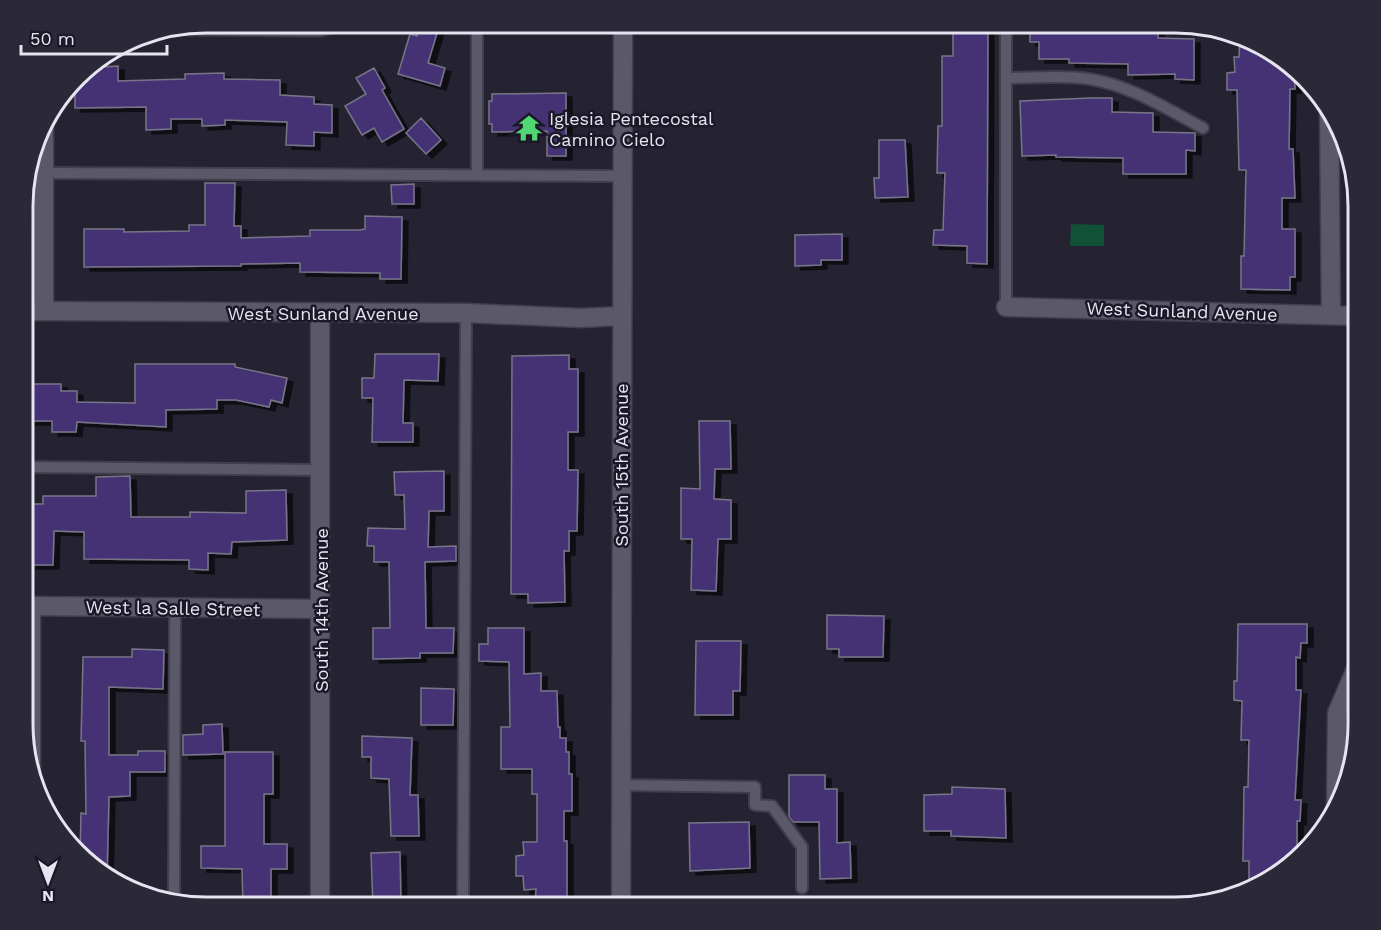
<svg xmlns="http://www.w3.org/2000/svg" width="1381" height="930" font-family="'Work Sans',sans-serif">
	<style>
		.grass { fill: #105137 }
		.building { fill: #443375; stroke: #787588; stroke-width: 1.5; filter: url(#shadow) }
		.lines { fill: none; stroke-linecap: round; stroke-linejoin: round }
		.lane-casing { stroke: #423f4c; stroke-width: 14 }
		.street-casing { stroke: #423f4c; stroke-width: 21 }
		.secondary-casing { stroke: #423f4c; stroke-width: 21 }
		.lane { stroke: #5a5869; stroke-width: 10 }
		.street { stroke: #5a5869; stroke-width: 18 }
		.secondary { stroke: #5a5869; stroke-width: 18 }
		.labels { text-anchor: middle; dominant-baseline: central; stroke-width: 5; stroke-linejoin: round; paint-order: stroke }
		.poi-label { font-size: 18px; fill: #e5e4ef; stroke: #1b1927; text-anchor: start }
		.street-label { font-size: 18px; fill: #e5e4ef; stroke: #1b1927 }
		.rim { fill: none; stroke: #e5e4ef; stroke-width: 3 }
	</style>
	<defs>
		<filter id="shadow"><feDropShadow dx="6" dy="4" stdDeviation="0" flood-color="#0009"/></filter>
	</defs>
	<rect width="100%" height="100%" fill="#252231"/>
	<path class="grass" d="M1071 224 1104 225V246H1070Z"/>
	<path class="building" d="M416 23H440L428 63 445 68 440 86 398 74 410 34 417 36Z
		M953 23H988L987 264 967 263V246L933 245 934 230H943L945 173H937L938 126H942V56H953Z
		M1030 23H1158V38L1194 39V80L1175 79V74L1128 75V64L1069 63V59H1039V42H1030Z
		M1240 35 1287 60 1294 69 1295 89H1290L1289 149H1293L1295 198H1282V229H1295V277H1290V290L1241 289V256H1244L1246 170H1239L1237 90H1227V73L1235 72 1234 57H1239Z
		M118 66V81L185 79V74L224 73V79L280 80V95L314 97V104L332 105V133L314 132V146L286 145 287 122 225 120V125L202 126V119H171V129L146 130V107L75 108V81L85 68Z
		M374 68 385 88 382 90 404 129 382 142 374 128 362 135 345 106 366 94 356 78Z
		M566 93V156H547V131L492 132V124H489V101H492V94Z
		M1090 98H1112V112L1153 113V132L1195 133V151L1186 150V174H1123V158L1056 157V155L1022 156 1020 101Z
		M421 118 441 140 426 154 406 133Z
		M879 140H905L908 197 875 198 874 178H879Z
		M205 183H235L234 226H241V238L310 236V230H360L365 229V216L402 217 401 279H380V273L300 272V263L241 264V266L84 267V229H124V232L189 231V225H205Z
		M414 184V204H392L391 185Z
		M842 234V260H821V265L795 266V235Z
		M375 354H439L438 381 404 380 403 423H413V442H372L373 398H362V378H374Z
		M569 355V369H578V432H568V470H578L577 531H569V551H564L565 602 528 603V594H511L512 356Z
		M135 364H235V367L287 378 282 403 271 400 269 407 236 400H217V409L166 410V427L77 422 76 432H52V421H24V384H61V391H77V402L135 403Z
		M699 421H730L731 469H715L714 499 731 500V539H718L716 591 691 590 692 539H681V488L700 489Z
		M444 471V511H429L428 547 456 546V561L425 562 426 628H454L453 653H420V658L373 659V628H390L389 562H374V546H367L368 528 405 529 404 495H395L394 472Z
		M130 476 131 517H190V512L246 513V491L286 490 287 540 232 542 231 554 208 553V570L189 569V560L84 559V532L54 531 53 565H30L31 504H43V496H96V477Z
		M827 615 884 616 883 657H839V649H827Z
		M1238 624H1307V643H1301L1300 658 1296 657V690H1301L1295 800H1301L1300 821H1297V855L1257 888 1249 890V861H1243L1244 787H1248L1249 740H1241L1242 701 1234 700V681H1237Z
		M488 628H524V674L541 673V691H557L558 727H560V738H566V752H569V774H572V811H564V841H567V907H535L536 889 524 890 523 876H516V856L524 855 523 842H537V794H532V769H501V727H510L509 662 479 661V644H488Z
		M696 641H741L740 691H733V715H695Z
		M132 649 164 650 163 689 109 687V755H138V751H165V772H130V796L109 797 107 877 94 870 80 854 81 813 86 814 85 741H81L83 657H132Z
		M421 688 454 689 453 725H421Z
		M222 724 223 754 183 755V735L203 734V725Z
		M362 736 412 738 410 795H418L419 836H391L389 779 371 778V757H362Z
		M225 752H273V794H264V844H287V869H271V907H243L242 869 201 868V846H225Z
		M789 775H825V789H837V843L850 842 851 878 820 879 819 822H793L789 817Z
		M952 787 1005 789 1006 838 951 836V831H924V795L952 794Z
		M749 822 750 868 690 871 689 823Z
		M400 852 401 907H373L371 853Z"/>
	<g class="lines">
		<g class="lane-casing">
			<path id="lane" d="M477 23V175
				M1006 23V307
				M1006 78C1030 78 1066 75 1089 79 1130 85 1167 109 1203 128
				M44 173 623 176
				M24 467 320 470
				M621 785 755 787V805L772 806 802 847V888
				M174 903 175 608
				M463 907 466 313"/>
		</g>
		<g class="street-casing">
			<path id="street" d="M188 26 319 27 333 24V23
				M1329 108 1331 315
				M1006 307 1358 316
				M24 311 466 313 581 318 621 316
				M44 311V121
				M24 606 321 609
				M31 768V607
				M1336 807 1337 713 1356 669
				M320 907V313"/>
		</g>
		<g class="secondary-casing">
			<path id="secondary" d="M621 907 623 23"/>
		</g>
		<use href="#lane" class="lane"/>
		<use href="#street" class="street"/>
		<use href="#secondary" class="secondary"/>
	</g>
	<defs>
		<g id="temple-bare" transform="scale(2.07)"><path d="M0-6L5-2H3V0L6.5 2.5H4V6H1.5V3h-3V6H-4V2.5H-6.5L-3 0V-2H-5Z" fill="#51d674" stroke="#1b1927" stroke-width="2.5" paint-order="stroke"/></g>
	</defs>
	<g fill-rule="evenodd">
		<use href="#temple-bare" x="529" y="128"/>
	</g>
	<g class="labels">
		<g class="poi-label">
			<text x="549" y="118">Iglesia Pentecostal<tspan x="549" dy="21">Camino Cielo</tspan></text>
		</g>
		<g class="street-label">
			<text transform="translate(1182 311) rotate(2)">West Sunland Avenue</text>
			<text x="323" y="313">West Sunland Avenue</text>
			<text transform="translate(621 465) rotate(-90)">South 15th Avenue</text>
			<text transform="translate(173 608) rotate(1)">West la Salle Street</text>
			<text transform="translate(321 610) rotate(-90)">South 14th Avenue</text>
		</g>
	</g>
	<path d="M0 0H1381V930H0ZM206 33H1175A173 173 0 0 1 1348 206V724A173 173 0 0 1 1175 897H206A173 173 0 0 1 33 724V206A173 173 0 0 1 206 33Z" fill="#2b2937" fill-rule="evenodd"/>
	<path class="rim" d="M206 33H1175A173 173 0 0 1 1348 206V724A173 173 0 0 1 1175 897H206A173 173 0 0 1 33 724V206A173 173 0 0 1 206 33Z"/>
	<g transform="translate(48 882) rotate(180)" stroke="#1b1927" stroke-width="4.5" paint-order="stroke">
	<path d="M0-4.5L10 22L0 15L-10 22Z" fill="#e5e4ef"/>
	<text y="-9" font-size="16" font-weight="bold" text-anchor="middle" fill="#e5e4ef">N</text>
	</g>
	<path d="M21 45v9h146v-9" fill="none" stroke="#e5e4ef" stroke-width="3"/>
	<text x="30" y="45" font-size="18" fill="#e5e4ef" stroke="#1b1927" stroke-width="4.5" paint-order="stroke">50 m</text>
</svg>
